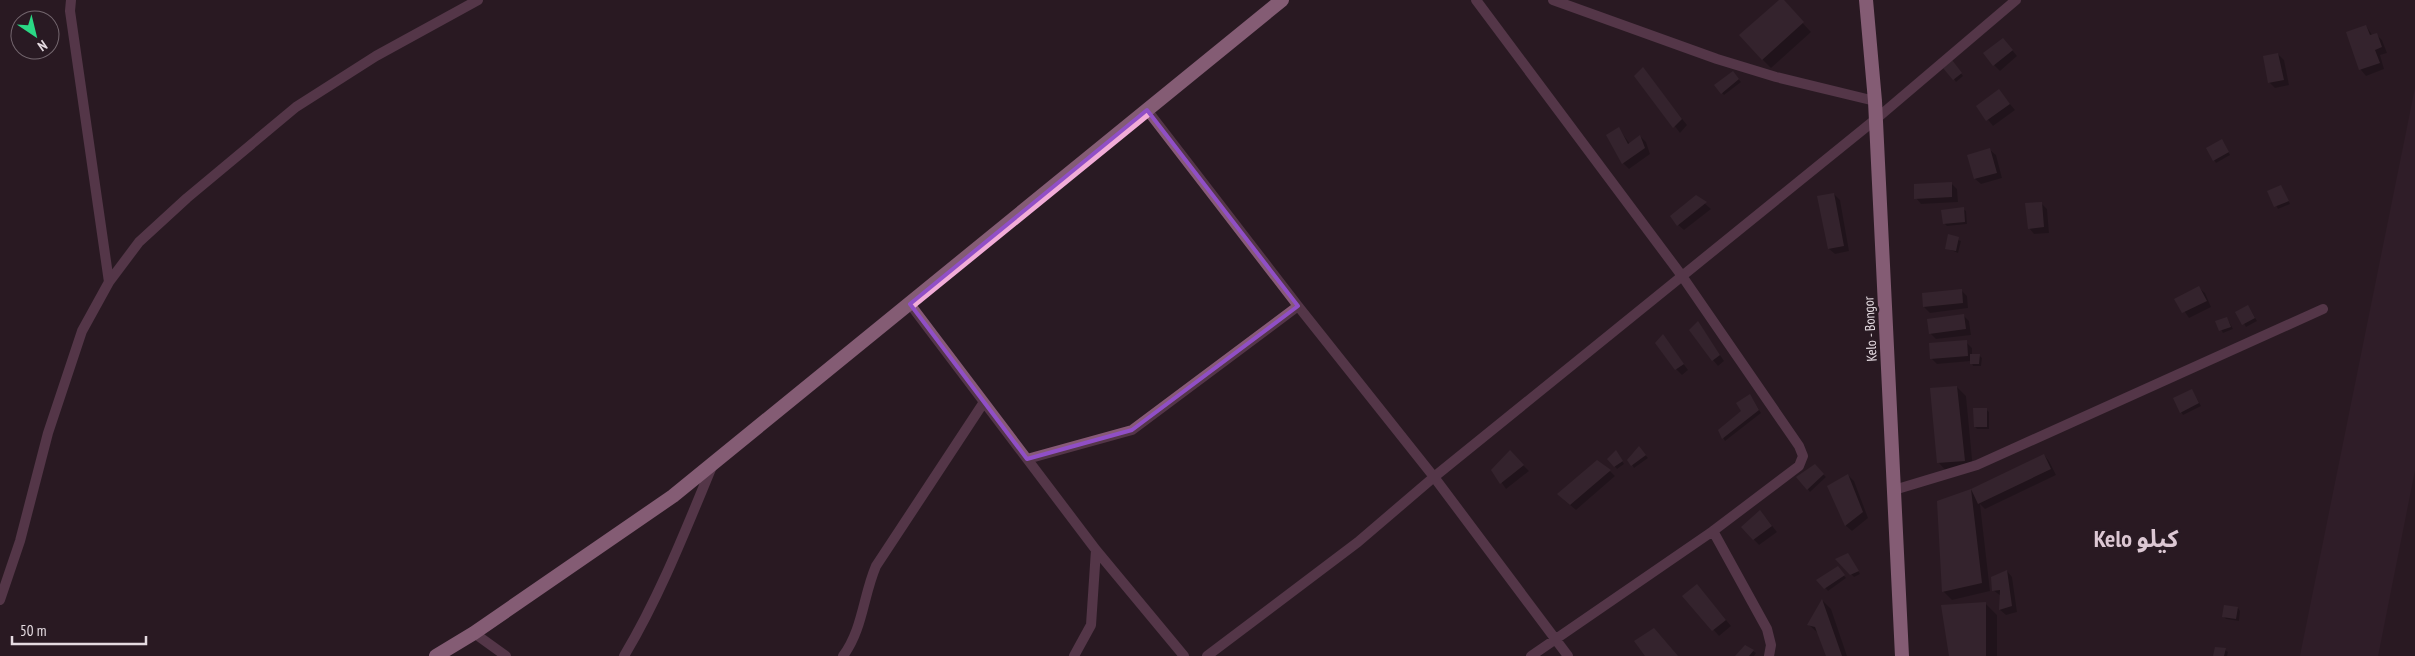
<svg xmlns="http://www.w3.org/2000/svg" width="2415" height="656" font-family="'PT Sans Narrow','Noto Sans Arabic',sans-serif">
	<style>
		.built { fill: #37222f }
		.shadow { fill: #0007 }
		.building { fill: #41303a }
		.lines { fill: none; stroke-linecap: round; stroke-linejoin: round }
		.minor { stroke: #875a76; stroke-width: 10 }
		.trunk { stroke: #f2add8; stroke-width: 14 }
		.marked { fill: none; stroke: #904fc6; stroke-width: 4; stroke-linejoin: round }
		.labels { text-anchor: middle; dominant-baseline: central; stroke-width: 5; stroke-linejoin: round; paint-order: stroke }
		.street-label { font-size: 14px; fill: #e5dbe1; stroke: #291a23 }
		.town-label { font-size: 24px; font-weight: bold; fill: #dcc7d3; stroke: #291a23 }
	</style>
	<rect width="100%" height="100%" fill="#291a23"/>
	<path class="built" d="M2415 88V470L2378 656H2300Z"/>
	<path class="shadow" d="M1781 0 1811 32 1771 68 1762 59Z
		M2366 26 2373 36 2376 34 2382 40 2387 53 2380 55 2384 69 2366 76 2361 70 2348 33Z
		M2008 45 2017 56 2000 71 1994 65Z
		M2278 54 2284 60 2289 85 2275 88 2269 82Z
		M1955 65 1963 76 1956 82 1954 79Z
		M1643 69 1687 125 1680 133 1636 76Z
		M1735 75 1741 82 1724 95 1722 93Z
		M1999 91 2015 110 1993 126 1977 106Z
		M1619 129 1630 144 1640 136 1646 142 1650 154 1629 169 1623 163Z
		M2224 143 2230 155 2216 163 2214 160Z
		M1990 150 1996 155 2002 178 1981 184 1975 179Z
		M1951 183 1957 189 1958 202 1921 204 1916 198Z
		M2281 186 2290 204 2278 209 2269 191Z
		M1834 194 1840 200 1849 251 1835 254 1829 249Z
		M1696 196 1711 209 1684 230 1678 225Z
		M2041 203 2047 209 2049 233 2034 234 2029 228Z
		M1963 209 1966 211 1967 224 1947 226 1944 223Z
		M1949 236 1961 241 1958 253 1946 248Z
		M2199 288 2205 293 2211 307 2189 318 2176 299Z
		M1961 290 1967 296 1968 308 1930 313 1924 307 1923 295Z
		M2248 306 2257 321 2246 327 2237 312Z
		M1964 316 1969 321 1971 335 1936 339 1930 333Z
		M2227 318 2233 329 2223 333 2217 322Z
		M1698 322 1724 361 1718 366 1713 360Z
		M1663 336 1688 370 1682 375 1676 369Z
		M1966 342 1972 348V355H1979L1982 358 1981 366H1973L1971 361 1937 364 1931 358Z
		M1957 387 1966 396 1973 469 1947 472 1939 463Z
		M2192 390 2201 406 2183 415 2181 412Z
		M1752 398 1761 413 1725 441 1719 431 1743 412Z
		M1986 409 1989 412V429H1977L1975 427Z
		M1641 450 1648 458 1634 468 1629 460Z
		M1510 452 1529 471 1506 489 1493 470Z
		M1618 454 1624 464 1617 469 1608 459Z
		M2044 455 2049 461 2056 475 1985 509 1980 504 1990 591 1952 600 1943 591 1939 502 1971 490Z
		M1814 466 1826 477 1810 492 1798 477Z
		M1610 471 1615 476 1576 510 1564 500Z
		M1848 475 1854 481 1868 518 1852 531 1846 526 1828 486Z
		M1766 518 1777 532 1759 545 1742 527Z
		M1850 557 1860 574 1854 577 1837 560Z
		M1840 571 1846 578 1828 591 1818 580Z
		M2007 571 2012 577 2017 612 2006 615 2000 610 2001 596 1993 590Z
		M1697 585 1731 626 1719 636 1684 596Z
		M1823 601 1831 609 1847 656H1828L1819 634 1809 625Z
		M1986 604 1997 615V656H1950Z
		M2225 606 2238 608 2240 611 2239 621 2226 619 2224 617Z
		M1745 646 1756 653 1754 656H1737Z
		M2225 650 2228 652 2227 656H2215Z"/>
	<path class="building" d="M1779 0H1784L1804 22 1762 60 1739 35Z
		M2366 25 2370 35 2377 33 2382 47 2375 50 2380 63 2359 70 2346 32Z
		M2003 38 2013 50 1993 66 1983 53Z
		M2278 53 2284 80 2268 83 2263 56Z
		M1952 60 1962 73 1953 80 1943 68Z
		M1643 67 1682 119 1673 128 1634 76Z
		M1733 71 1739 79 1721 94 1714 85Z
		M1999 89 2010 104 1986 121 1976 106Z
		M1619 127 1628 144 1640 135 1645 148 1622 164 1606 135Z
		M2222 139 2229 152 2213 161 2206 148Z
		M1990 148 1997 173 1974 179 1967 155Z
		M1952 182V197L1914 199V184Z
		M2281 185 2289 201 2274 207 2267 191Z
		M1834 193 1844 246 1828 249 1817 196Z
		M1696 195 1707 202 1677 226 1670 216Z
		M2042 202 2044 227 2028 229 2025 203Z
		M1964 207 1965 222 1943 224 1941 210Z
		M1948 234 1959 237 1956 251 1945 249Z
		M2199 286 2207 301 2182 313 2174 299Z
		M1962 289 1963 303 1923 307 1922 293Z
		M2248 305 2255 318 2242 325 2235 312Z
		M1964 314 1966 329 1929 334 1927 319Z
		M2227 317 2231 327 2219 331 2215 321Z
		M1698 321 1720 355 1712 361 1689 330Z
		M1663 334 1684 364 1675 370 1655 343Z
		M1967 340 1968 356 1930 359 1929 343Z
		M1970 354H1980L1979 364H1970Z
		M1957 386 1965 461 1937 463 1930 388Z
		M2192 389 2199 403 2180 413 2173 398Z
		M1750 394 1759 410 1722 439 1718 430 1741 411 1736 403Z
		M1973 408H1987V427H1974Z
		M1639 446 1646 455 1631 466 1627 460Z
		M1510 450 1524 465 1500 484 1491 470Z
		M1616 450 1623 461 1614 467 1607 459Z
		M2044 454 2051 469 1978 504 1971 489 1982 583 1942 592 1937 501 1971 489Z
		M1597 460 1611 470 1570 505 1557 494Z
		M1815 464 1824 474 1807 490 1796 477Z
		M1848 474 1863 512 1845 526 1827 486Z
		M1760 510 1772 526 1753 540 1741 527Z
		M1848 553 1859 571 1850 575 1835 559Z
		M1838 566 1845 575 1824 589 1816 580Z
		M2007 570 2012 606 1999 610 2000 590 1992 591 1991 577Z
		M1697 584 1726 620 1712 631 1682 596Z
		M1822 599 1842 656H1826L1815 627 1807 625Z
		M1986 602V656H1949L1941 605Z
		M2224 605 2238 607 2236 619 2222 617Z
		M1654 628 1678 656H1645L1634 641Z
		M1745 645 1754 650 1749 656H1735Z
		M2215 647 2226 648 2224 656H2213Z"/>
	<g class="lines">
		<path class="minor" d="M71 0 70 11 109 282
			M1476 0 1682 276 1799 446 1803 456 1799 466 1713 531 1531 656
			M1553 0 1717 59 1776 77 1875 101
			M1147 110 1298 306 1434 477 1568 656
			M910 304 1096 550 1184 656
			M1027 459 1132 430 1298 306
			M1894 490 1977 465 2323 309
			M1713 531 1767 629 1771 645 1769 656
			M0 600 20 541 48 433 82 331 109 282 139 242 187 198 296 107 376 56 478 0
			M474 633 506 656
			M624 656C660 596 686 529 713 464
			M843 656C863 629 863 596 876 566L984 402
			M1074 656 1091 625 1096 550
			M1207 656 1358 542 1434 477 1876 119 2016 0"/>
		<path class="trunk" d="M1866 0 1875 101 1902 656
			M436 656 474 633 673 496 1282 0"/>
	</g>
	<path d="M0 0H2415V656H0ZM1147 110 1298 306 1132 430 1027 459 910 304Z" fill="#291a23" fill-opacity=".55" fill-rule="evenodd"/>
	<path class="marked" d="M1147 110 1298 306 1132 430 1027 459 910 304Z"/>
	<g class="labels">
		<g class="street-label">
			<text transform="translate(1870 329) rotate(-93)">Kelo - Bongor</text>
		</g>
		<g class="town-label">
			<text x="2136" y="538">Kelo كيلو</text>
		</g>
	</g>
	<g transform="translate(35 35) rotate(145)"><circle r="24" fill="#291a23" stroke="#74676f"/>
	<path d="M0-4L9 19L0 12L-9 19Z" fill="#2ad885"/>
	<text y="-8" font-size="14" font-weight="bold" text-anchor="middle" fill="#e5dbe1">N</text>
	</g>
	<path d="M12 636v8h134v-8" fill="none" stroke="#e5dbe1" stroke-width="2.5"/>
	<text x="20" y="636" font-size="15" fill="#e5dbe1" stroke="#291a23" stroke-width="4" paint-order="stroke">50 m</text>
</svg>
